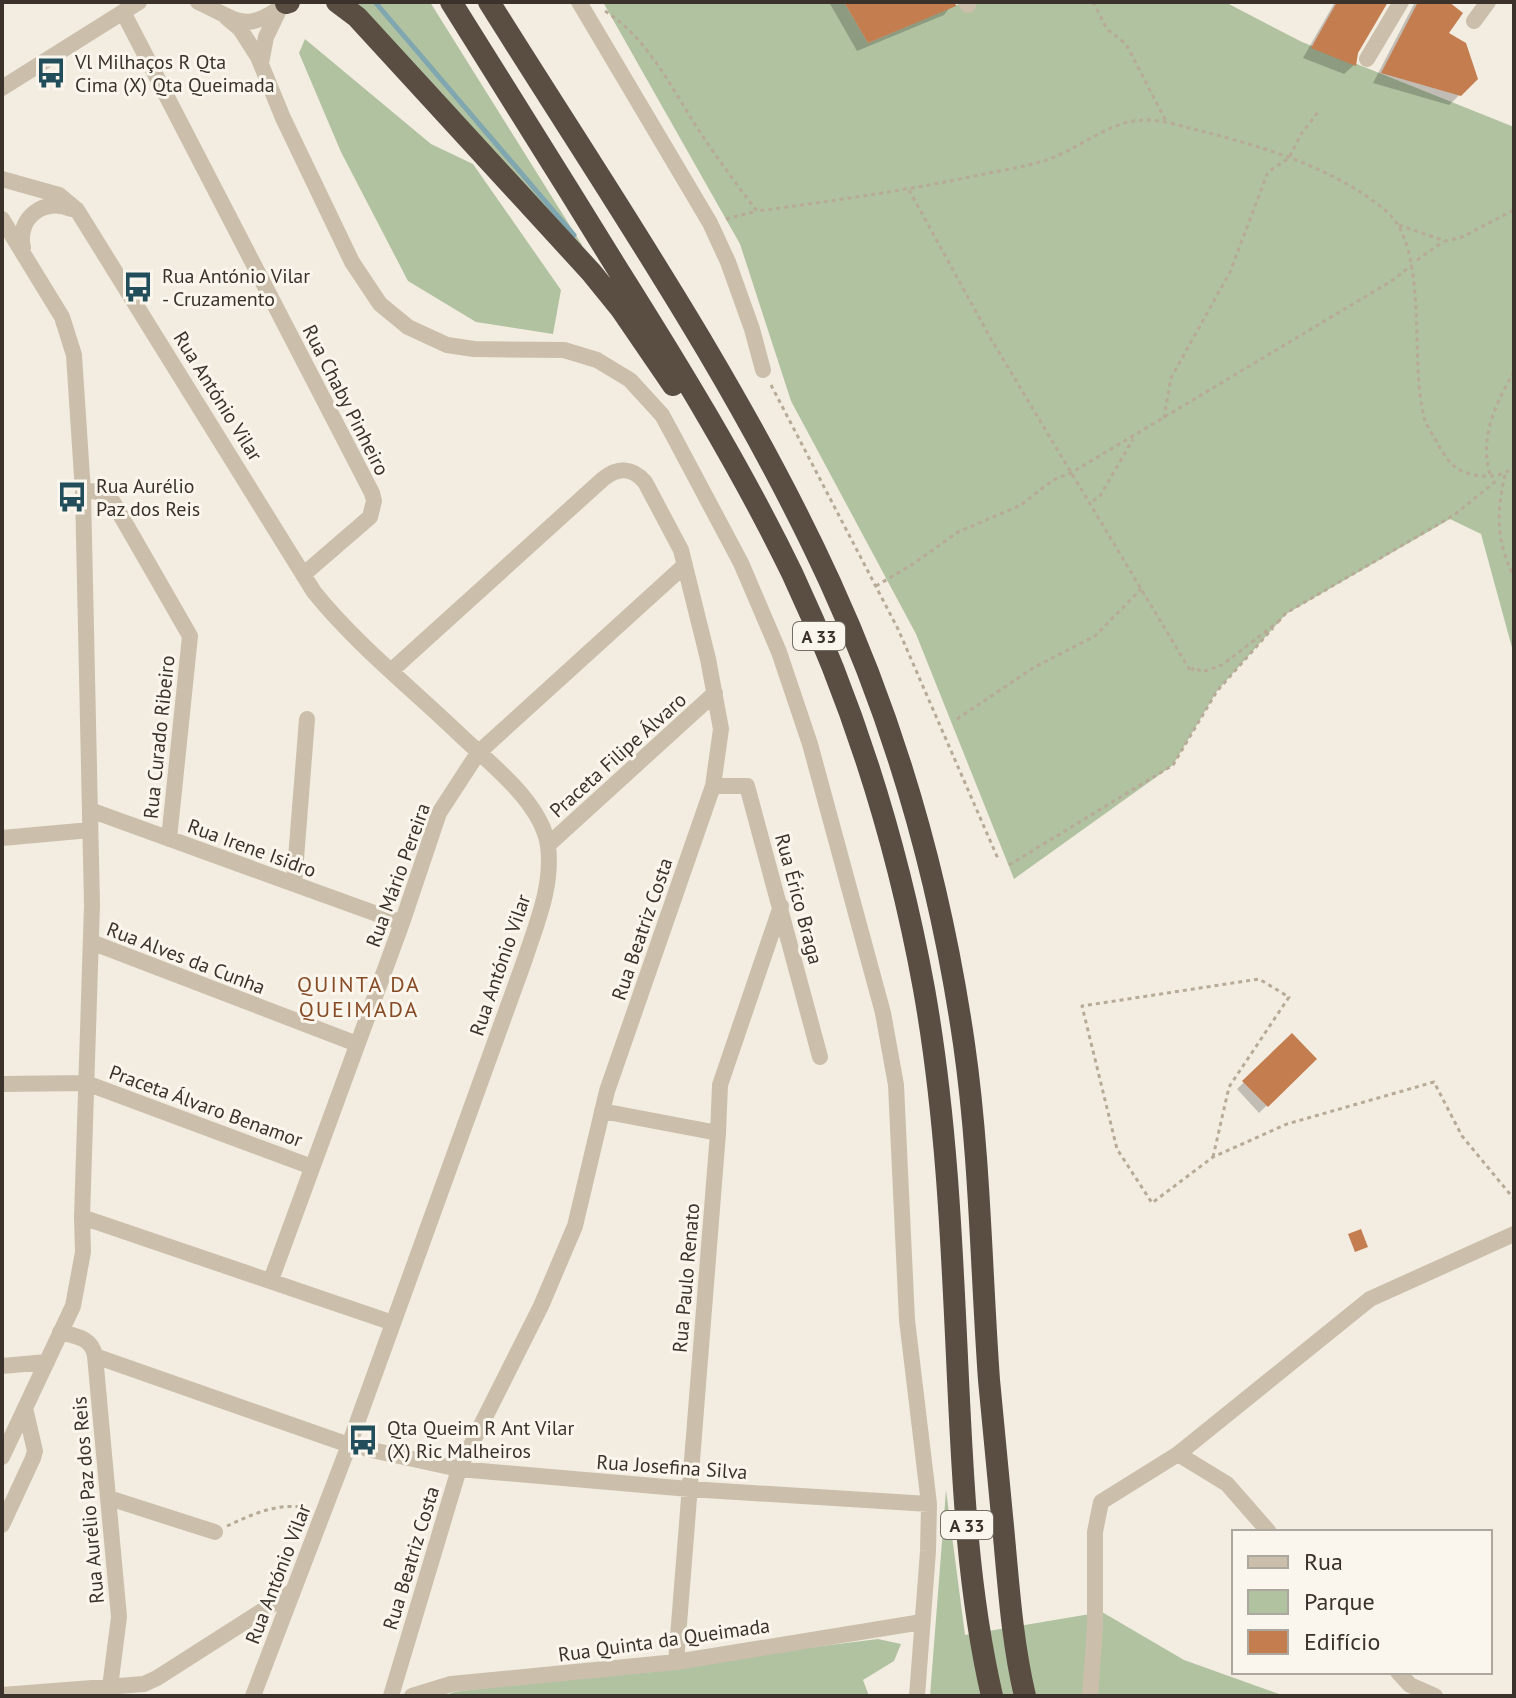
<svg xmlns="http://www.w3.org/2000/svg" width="1516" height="1698" font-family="'PT Sans',sans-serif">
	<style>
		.green { fill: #b1c2a0 }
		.shadow { fill: #0003 }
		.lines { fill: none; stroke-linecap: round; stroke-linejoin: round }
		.stream { stroke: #80a6af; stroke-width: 5 }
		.building { fill: #c37d4f }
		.path { stroke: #b7aa96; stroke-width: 3; stroke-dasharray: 4 4; stroke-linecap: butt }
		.minor { stroke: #cbbfac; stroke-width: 16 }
		.highway { stroke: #5a4d42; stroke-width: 22 }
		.labels { text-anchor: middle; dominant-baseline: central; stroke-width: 6; stroke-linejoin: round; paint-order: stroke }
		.shield { fill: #faf6ed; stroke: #746d65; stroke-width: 2 }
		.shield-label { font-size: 18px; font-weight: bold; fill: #3a322b }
		.poi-label { font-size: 20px; fill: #3a322b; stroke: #faf6ed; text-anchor: start }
		.street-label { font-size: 20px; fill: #3a322b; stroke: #faf6ed }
		.neighbourhood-label { font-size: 22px; letter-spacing: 2px; fill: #874c26; stroke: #faf6ed }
	</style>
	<rect width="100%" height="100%" fill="#f3ede1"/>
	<path class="green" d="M354 2H430L582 245 579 247Z
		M603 2H844L868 43 959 4 958 2H1225L1302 42 1514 127V655L1481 534 1450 519 1286 614 1217 691 1173 765 1014 879 916 634 791 401 740 244Z
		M305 39 431 144 473 164 561 290 553 334 476 322 408 281 341 152 299 53Z
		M946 1490 965 1635 1102 1612 1184 1660 1279 1694 1319 1696H930Z
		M878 1639 901 1644 894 1661 863 1680 869 1696H443L454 1692Z"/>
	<path class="shadow" d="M829 2H954L944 15 857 51Z
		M1335 2H1387L1356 53 1354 65 1344 74 1303 58Z
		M1415 2H1445L1446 34 1476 79 1449 105 1373 83Z
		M1291 1036 1314 1059 1259 1113 1237 1089Z"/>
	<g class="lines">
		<path class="stream" d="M375 2 574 235"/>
	</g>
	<path class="building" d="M844 2H955L956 6 868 43Z
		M1337 2H1388L1358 53 1356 66 1311 48Z
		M1418 2H1449L1463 13 1449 33 1466 43 1478 79 1461 96 1381 73Z
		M1292 1033 1317 1059 1268 1107 1242 1081Z
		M1361 1229 1368 1247 1355 1252 1348 1234Z"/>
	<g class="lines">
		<path class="path" d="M1093 2 1107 29 1126 44 1167 123
			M605 11C647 38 670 85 696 126 715 155 736 184 757 211 833 201 909 190 984 174 1003 170 1024 167 1043 161 1075 152 1108 121 1143 120 1161 119 1180 126 1197 130 1261 146 1333 167 1385 210 1431 247 1408 364 1425 420 1428 429 1435 438 1439 446 1449 463 1455 471 1475 475 1489 478 1503 476 1514 467
			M909 190 991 339 1191 672 1194 667 1202 672 1222 665 1278 622
			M726 219 757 211
			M1399 225 1445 241 1460 238 1514 210
			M1417 260 1444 241
			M771 385 898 629 999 861
			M1164 418 1171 378 1230 272 1268 172 1289 158 1301 134 1319 111
			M1490 474C1479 437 1496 403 1514 372
			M1505 475C1496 514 1496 540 1514 577
			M1093 501 1100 496 1133 439
			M876 586 913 564 958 532 1021 505 1053 480 1071 473 1393 280 1412 265
			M1278 622 1286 613 1454 515 1496 481
			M957 719 1033 668 1095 636 1141 589
			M1009 865 1173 765 1217 691 1273 628
			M1213 1157 1229 1087 1289 997 1259 979 1082 1006 1117 1149 1152 1203 1213 1157 1287 1124 1434 1082 1462 1136 1514 1199
			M227 1526C253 1514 278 1502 307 1508"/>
		<path class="minor" d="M198 2C240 21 245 35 288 2
			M579 2 710 223 728 262 752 329 763 370
			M966 2 968 5
			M123 12 372 493 374 501 370 517 304 574
			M227 18 240 29 258 57 283 118 352 262 380 304 408 327 447 345 474 349 564 350 597 360 630 380 662 415 674 437 741 563 779 652 810 744 883 1013 896 1085 907 1320 929 1504 928 1551 917 1696
			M1474 21 1488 2
			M1367 59 1401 2
			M261 63 266 37 280 8
			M2 88 139 2
			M2 179 59 195 77 210 314 592C356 644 410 687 458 733 488 762 542 802 548 846 553 886 537 922 525 959L349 1445 253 1696
			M2 219 62 317 74 355 83 492 92 905 82 1217 83 1252 73 1306 2 1457
			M23 248C16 218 44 197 71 209
			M83 492 96 491 113 502 190 636 169 839
			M713 786H747L820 1057
			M90 810 402 923
			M2 838 90 830
			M548 845 715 693
			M294 884 307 719
			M91 942 357 1044
			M2 1084 86 1083 312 1167
			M602 1111 718 1133
			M82 1217 393 1323
			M271 1280 402 923 439 813 478 753 685 565
			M60 1332C76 1336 92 1338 95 1356L119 1617 110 1687 106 1696
			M95 1356 349 1445
			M2 1366 47 1362
			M367 1449 459 1469 689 1489 929 1504
			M1178 1454 1370 1299 1514 1234
			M109 1498 215 1532
			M2 1525 33 1458 35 1451 25 1408
			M676 1662 718 1133 720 1085 781 906
			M1398 1672 1410 1685 1435 1696
			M2 1695 144 1684 157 1678 293 1591
			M391 1696 459 1469 541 1306 575 1226 607 1091 713 786 721 729 708 659 681 550 645 482C632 467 618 467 603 479L392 670
			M412 1696 451 1684 676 1662 922 1622
			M1090 1696 1095 1628V1532L1101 1502 1178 1454 1227 1484 1269 1532"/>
		<path class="highway" d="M337 2 357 17 591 272 621 309 673 385
			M451 2C506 90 561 177 615 265 678 365 740 466 792 573 854 705 898 846 924 989 947 1118 952 1249 958 1379 963 1486 968 1592 992 1696
			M489 2C607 191 737 379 830 582 897 728 941 885 964 1044 980 1155 981 1268 989 1380 993 1425 998 1470 1002 1516 1008 1575 1011 1637 1025 1696
			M286 3 289 2"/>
	</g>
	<defs>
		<g id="bus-bare" transform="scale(2.4)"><path d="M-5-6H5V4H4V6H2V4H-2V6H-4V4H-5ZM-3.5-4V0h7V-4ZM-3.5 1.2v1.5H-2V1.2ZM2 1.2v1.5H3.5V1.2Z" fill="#214e5a" stroke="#faf6ed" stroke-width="2.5" paint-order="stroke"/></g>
	</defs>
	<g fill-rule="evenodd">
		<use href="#bus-bare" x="51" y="73"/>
		<use href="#bus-bare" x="138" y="287"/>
		<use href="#bus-bare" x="72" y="497"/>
		<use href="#bus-bare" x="363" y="1440"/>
	</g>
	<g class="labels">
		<g class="shield">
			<rect x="793" y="622" width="52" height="28" rx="6"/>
			<rect x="941" y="1511" width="52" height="28" rx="6"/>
		</g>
		<g class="shield-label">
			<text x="819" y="636">A 33</text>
			<text x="967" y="1525">A 33</text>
		</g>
		<g class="poi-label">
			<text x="75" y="62">Vl Milhaços R Qta<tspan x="75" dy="23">Cima (X) Qta Queimada</tspan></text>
			<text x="162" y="276">Rua António Vilar<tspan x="162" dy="23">- Cruzamento</tspan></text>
			<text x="96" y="486">Rua Aurélio<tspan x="96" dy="23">Paz dos Reis</tspan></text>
			<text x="387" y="1428">Qta Queim R Ant Vilar<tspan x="387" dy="23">(X) Ric Malheiros</tspan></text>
		</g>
		<g class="street-label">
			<text transform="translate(218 396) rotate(58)">Rua António Vilar</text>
			<text transform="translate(346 400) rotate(63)">Rua Chaby Pinheiro</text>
			<text transform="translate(159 737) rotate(-84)">Rua Curado Ribeiro</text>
			<text transform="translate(618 755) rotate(-42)">Praceta Filipe Álvaro</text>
			<text transform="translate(252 848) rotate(20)">Rua Irene Isidro</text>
			<text transform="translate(398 875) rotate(-70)">Rua Mário Pereira</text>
			<text transform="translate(799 899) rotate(75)">Rua Érico Braga</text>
			<text transform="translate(642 929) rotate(-71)">Rua Beatriz Costa</text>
			<text transform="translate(186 958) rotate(21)">Rua Alves da Cunha</text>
			<text transform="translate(500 965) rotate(-71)">Rua António Vilar</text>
			<text transform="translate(206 1106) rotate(20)">Praceta Álvaro Benamor</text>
			<text transform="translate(686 1278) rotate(-85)">Rua Paulo Renato</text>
			<text transform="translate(672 1467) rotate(4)">Rua Josefina Silva</text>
			<text transform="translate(88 1500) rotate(-95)">Rua Aurélio Paz dos Reis</text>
			<text transform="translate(411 1558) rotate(-73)">Rua Beatriz Costa</text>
			<text transform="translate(278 1574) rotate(-69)">Rua António Vilar</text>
			<text transform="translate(664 1640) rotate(-8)">Rua Quinta da Queimada</text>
		</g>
		<g class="neighbourhood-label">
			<text x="359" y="984">QUINTA DA<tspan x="359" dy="25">QUEIMADA</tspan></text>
		</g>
	</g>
	<rect width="1516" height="1698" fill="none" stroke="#3a322b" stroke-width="8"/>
	<rect x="1232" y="1530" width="260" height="144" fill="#faf6ed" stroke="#ada89f" stroke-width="2"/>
	<rect x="1248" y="1556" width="40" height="12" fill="#cbbfac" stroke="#ada89f" stroke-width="2"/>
	<text x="1304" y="1570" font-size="24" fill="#3a322b">Rua</text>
	<rect x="1248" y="1590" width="40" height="24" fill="#b1c2a0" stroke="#ada89f" stroke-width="2"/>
	<text x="1304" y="1610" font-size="24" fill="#3a322b">Parque</text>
	<rect x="1248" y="1630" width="40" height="24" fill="#c37d4f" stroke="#ada89f" stroke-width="2"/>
	<text x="1304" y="1650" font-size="24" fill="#3a322b">Edifício</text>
</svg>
